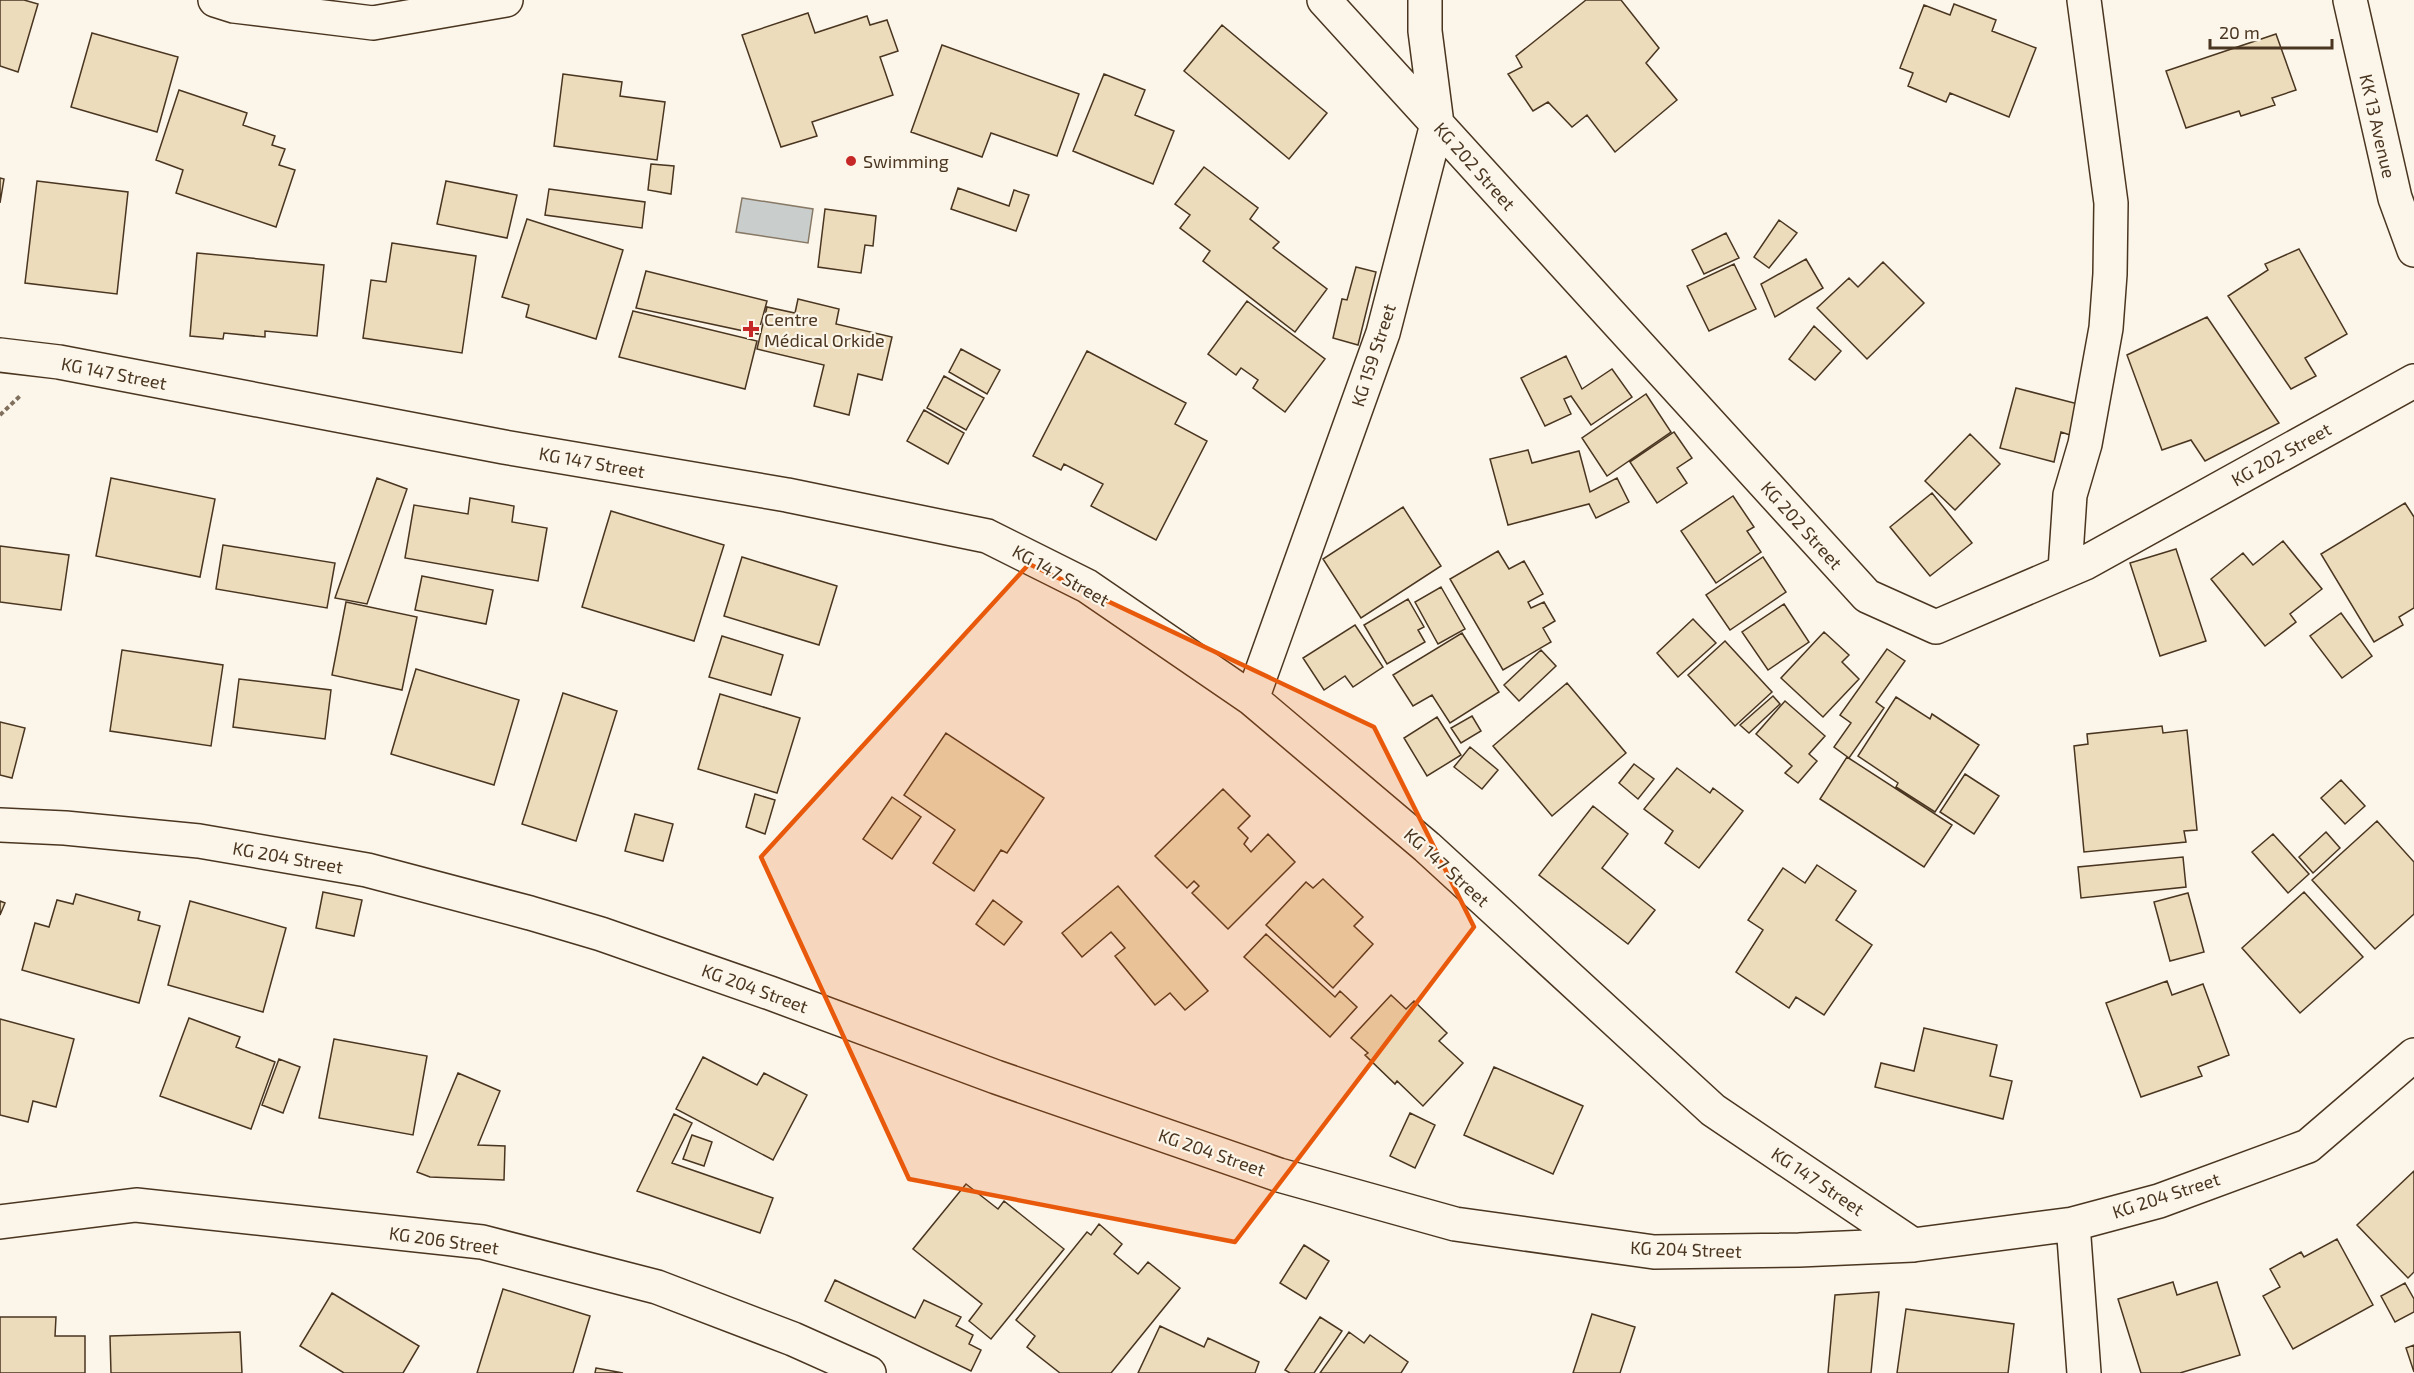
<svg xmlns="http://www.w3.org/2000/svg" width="2414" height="1373" font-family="'Exo 2',sans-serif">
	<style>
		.water { fill: #c9cecd; stroke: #887966; stroke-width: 1.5 }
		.building { fill: #ecdcbc; stroke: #4a3520; stroke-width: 1.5 }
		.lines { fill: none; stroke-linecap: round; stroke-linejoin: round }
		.minor-casing { stroke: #4a3520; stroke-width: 36 }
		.secondary-casing { stroke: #4a3520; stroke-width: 36 }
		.path { stroke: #7f6f5c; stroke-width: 4; stroke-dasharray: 4.5 3; stroke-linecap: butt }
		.minor { stroke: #fbf6e9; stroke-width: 33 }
		.secondary { stroke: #fbf6e9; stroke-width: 33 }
		.marked { fill: #e8590c; fill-opacity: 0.2; stroke: #e8590c; stroke-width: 4.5; stroke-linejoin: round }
		.poi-dot { fill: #c62828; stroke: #fbf6e9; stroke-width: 2 }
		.labels { text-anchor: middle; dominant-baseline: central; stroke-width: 4.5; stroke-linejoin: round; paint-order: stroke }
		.street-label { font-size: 18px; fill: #4a3520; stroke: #fbf6e9 }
		.poi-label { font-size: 18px; fill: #4a3520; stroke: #fbf6e9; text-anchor: start }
	</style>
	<rect width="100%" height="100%" fill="#fbf6e9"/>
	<path class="water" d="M742 198 813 209 808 243 736 232Z"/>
	<path class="building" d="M0 0H24L38 4 18 72 0 66Z
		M1586 0H1621L1659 48 1646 63 1677 100 1615 152 1587 115 1572 127 1548 102 1533 111 1508 74 1522 67 1516 56Z
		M1954 4 1996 20 1992 31 2036 48 2009 117 1950 93 1946 102 1908 86 1913 73 1900 68 1924 5 1950 15Z
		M808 13 815 33 867 16 870 25 887 20 898 51 880 57 893 95 812 122 817 136 781 147 742 35Z
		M1222 25 1327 113 1289 159 1184 71Z
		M92 33 178 57 157 132 71 107Z
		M2276 34 2296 90 2272 98 2275 105 2241 116 2239 111 2186 128 2166 71Z
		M942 45 1079 94 1057 156 991 133 982 157 911 132Z
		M563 74 622 82 620 96 665 102 657 160 554 146Z
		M1104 74 1145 90 1135 115 1174 131 1153 184 1073 151Z
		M179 90 247 113 243 125 275 136 272 145 285 149 279 165 295 170 276 227 176 193 183 170 156 160Z
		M651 164 674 166 671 194 648 190Z
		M1204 167 1258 208 1250 219 1279 242 1273 248 1327 289 1295 332 1203 261 1210 251 1180 228 1190 215 1175 204Z
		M0 178 4 179 0 203Z
		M37 181 128 192 117 294 25 283Z
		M446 181 517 195 507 238 437 224Z
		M958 188 1009 206 1014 190 1029 195 1016 231 951 209Z
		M549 189 645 202 642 228 545 215Z
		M825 209 876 216 873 246 865 245 861 273 818 267Z
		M527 219 623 250 596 339 526 317 529 305 502 297Z
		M1779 220 1797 233 1769 268 1754 257Z
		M1726 233 1739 258 1704 274 1692 250Z
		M392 243 476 256 462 353 363 338 371 280 386 282Z
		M2299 249 2347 334 2305 358 2316 376 2291 389 2228 296 2268 270 2265 264Z
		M197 253 324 265 317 336 265 331V337L224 333 223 339 190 336Z
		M1806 259 1823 288 1775 317 1761 284Z
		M1883 262 1924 303 1867 359 1817 308 1849 278 1858 287Z
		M1734 264 1756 309 1709 331 1687 286Z
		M1356 267 1376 272 1358 345 1333 338 1342 299 1347 300Z
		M646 271 767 301 758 334 636 308Z
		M798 299 839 309 836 324 892 337 882 380 858 374 849 415 814 406 824 365 757 349 767 307 795 313Z
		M1247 301 1325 359 1285 412 1253 388 1258 380 1241 368 1236 375 1208 354Z
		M633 311 757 341 745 389 619 357Z
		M2207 317 2279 423 2205 461 2191 440 2162 450 2127 355Z
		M1814 326 1841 351 1815 380 1789 359Z
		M961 349 1000 370 987 394 949 372Z
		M1087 351 1186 403 1175 424 1207 441 1156 540 1091 506 1103 484 1064 464 1061 470 1033 456Z
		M1566 356 1582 389 1612 369 1632 397 1591 425 1571 396 1564 399 1571 414 1545 426 1521 378Z
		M944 376 984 398 966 430 927 408Z
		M2016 388 2078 404 2070 435 2061 432 2054 462 2000 448Z
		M1646 394 1671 432 1607 476 1582 438Z
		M924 410 964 433 948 464 907 441Z
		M1674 432 1692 458 1677 468 1687 483 1657 503 1630 462Z
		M1970 434 2000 464 1955 510 1925 481Z
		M1528 450 1532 463 1579 451 1590 492 1617 478 1629 502 1596 518 1589 504 1508 525 1490 459Z
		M111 478 215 499 200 577 96 556Z
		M377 478 407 489 367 604 335 598Z
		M1932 493 1972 543 1930 576 1890 527Z
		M1733 496 1754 527 1747 531 1761 552 1716 583 1681 531Z
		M470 498 514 506 512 522 547 528 538 581 405 558 414 505 468 514Z
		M2405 503 2414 517V608L2399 617 2403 625 2374 642 2321 554Z
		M1403 507 1441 566 1361 618 1323 559Z
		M611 511 724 545 694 641 582 607Z
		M2283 541 2322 589 2290 614 2296 622 2265 646 2211 579 2243 553 2253 565Z
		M223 545 335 563 327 608 216 589Z
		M0 546 69 555 61 610 0 602Z
		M2176 549 2206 641 2160 656 2130 563Z
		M1498 551 1509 569 1524 561 1543 594 1528 602 1531 608 1544 602 1555 621 1543 628 1551 642 1503 670 1450 579Z
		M742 557 837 586 819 645 724 616Z
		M1763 557 1786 592 1730 630 1706 595Z
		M422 576 493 590 486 624 415 610Z
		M1441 587 1465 629 1438 644 1415 602Z
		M1408 599 1424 627 1418 630 1425 642 1387 664 1364 625Z
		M346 602 417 617 402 690 332 675Z
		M1784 604 1809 642 1768 670 1742 632Z
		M2341 613 2372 656 2342 678 2310 636Z
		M1693 619 1716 643 1678 677 1657 653Z
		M1355 625 1383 667 1353 687 1345 676 1324 690 1303 658Z
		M1824 632 1849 655 1842 662 1859 679 1823 717 1781 678Z
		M1462 633 1499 692 1450 723 1432 695 1413 706 1393 675Z
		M722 636 783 655 771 695 709 677Z
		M1725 641 1772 692 1735 726 1688 675Z
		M1887 649 1905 661 1876 702 1884 708 1849 758 1834 747 1851 723 1840 715Z
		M122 650 223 665 211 746 110 731Z
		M1541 650 1556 666 1519 701 1504 685Z
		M416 669 519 700 494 785 391 754Z
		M239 679 331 690 325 739 233 727Z
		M1567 683 1626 753 1552 816 1493 746Z
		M563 693 617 711 576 841 522 824Z
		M720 694 800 718 777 793 698 769Z
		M1773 696 1780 704 1749 733 1740 725Z
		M1896 697 1930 719 1932 714 1979 745 1935 812 1896 787 1898 783 1858 756Z
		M1785 701 1825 736 1809 754 1817 761 1798 783 1785 773 1792 766 1756 734Z
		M1472 716 1481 731 1461 743 1451 728Z
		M1437 717 1461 755 1427 776 1404 738Z
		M0 722 25 728 12 778 0 775Z
		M2162 726 2163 733 2187 730 2197 830 2184 831 2186 842 2084 852 2074 746 2088 744 2087 734Z
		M946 733 1044 798 1007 853 1001 850 974 891 933 863 955 830 904 795Z
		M1470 747 1498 770 1482 789 1454 767Z
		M1847 757 1952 825 1924 867 1820 799Z
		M1634 764 1654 779 1638 799 1619 783Z
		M1677 768 1710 793 1713 788 1743 811 1699 868 1665 843 1673 831 1644 809Z
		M1965 774 1999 796 1974 834 1940 812Z
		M2341 780 2365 806 2345 824 2321 798Z
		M1223 789 1250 816 1238 828 1248 838 1244 844 1251 852 1268 834 1295 862 1228 929 1192 893 1199 886 1194 881 1187 888 1155 856Z
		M755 794 775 800 765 834 746 827Z
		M892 797 921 817 892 859 863 839Z
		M1593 806 1628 834 1602 868 1655 910 1628 944 1539 875Z
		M635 814 673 824 663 861 625 851Z
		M2377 821 2414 862V914L2375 949 2312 880Z
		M2326 832 2340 848 2313 873 2299 857Z
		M2273 834 2309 874 2288 893 2252 852Z
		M2183 857 2186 887 2081 898 2078 867Z
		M1817 865 1856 891 1836 920 1872 945 1824 1015 1796 997 1789 1008 1736 972 1763 930 1748 920 1783 868 1805 883Z
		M1323 879 1363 917 1354 926 1373 944 1333 988 1266 925 1306 882 1313 888Z
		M1118 886 1208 991 1185 1010 1170 993 1155 1005 1115 956 1125 948 1111 932 1082 957 1062 933Z
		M323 892 362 900 354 936 316 928Z
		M2304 892 2363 957 2300 1013 2242 948Z
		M2188 893 2204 952 2170 961 2154 902Z
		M76 894 140 912 138 920 160 926 139 1003 22 970 35 923 49 927 57 900 73 904Z
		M993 900 1022 922 1004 945 976 924Z
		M0 901 5 903 0 915Z
		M190 901 286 928 263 1012 168 985Z
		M1266 934 1335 997 1340 991 1357 1007 1330 1037 1244 957Z
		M2167 981 2172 995 2203 984 2229 1055 2198 1067 2202 1076 2141 1097 2106 1003Z
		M1391 995 1406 1009 1414 1001 1447 1033 1439 1041 1463 1063 1423 1106 1397 1081 1395 1084 1365 1055 1368 1053 1351 1038Z
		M189 1018 240 1037 236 1047 275 1062 251 1129 160 1096Z
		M0 1019 74 1039 56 1107 33 1101 28 1122 0 1115Z
		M1924 1028 1997 1045 1990 1076 2012 1081 2003 1119 1875 1087 1881 1063 1914 1071Z
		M334 1039 427 1056 413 1135 319 1118Z
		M703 1057 757 1085 764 1073 807 1095 773 1160 676 1109Z
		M279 1059 300 1067 283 1113 262 1105Z
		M1494 1067 1583 1106 1553 1174 1464 1135Z
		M458 1073 500 1091 478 1145 505 1146 504 1180 430 1177 417 1172Z
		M1410 1113 1435 1125 1415 1168 1390 1156Z
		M674 1114 692 1123 672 1163 773 1198 760 1233 637 1191Z
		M692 1135 712 1142 704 1166 683 1159Z
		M2414 1171V1272L2408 1278 2357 1225Z
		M966 1184 998 1209 1004 1201 1064 1249 991 1339 969 1321 982 1304 913 1249Z
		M1099 1224 1122 1244 1114 1254 1138 1274 1148 1262 1180 1288 1111 1373H1060L1027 1347 1035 1336 1016 1320 1087 1232 1091 1235Z
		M2337 1239 2373 1305 2293 1349 2263 1296 2280 1287 2270 1269 2301 1252 2304 1257Z
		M1304 1245 1329 1261 1306 1299 1280 1283Z
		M835 1280 915 1318 924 1300 961 1317 956 1326 973 1335 969 1344 981 1350 971 1371 825 1301Z
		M2173 1282 2177 1295 2217 1282 2240 1355 2180 1373H2141L2118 1299Z
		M2405 1283 2414 1299V1312L2395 1322 2381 1296Z
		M503 1289 590 1316 573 1373H477Z
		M1879 1292 1871 1373H1828L1835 1295Z
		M332 1293 419 1346 403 1373H344L300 1346Z
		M1906 1309 2014 1324 2008 1373H1897Z
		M1592 1314 1635 1327 1620 1373H1573Z
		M0 1317H56L55 1336H85V1373H0Z
		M1320 1317 1342 1331 1314 1373H1290L1285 1370Z
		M1160 1326 1204 1347 1208 1338 1259 1362 1255 1373H1138Z
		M240 1332 242 1373H111L110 1336Z
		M1349 1332 1364 1343 1370 1335 1408 1362 1401 1373H1320Z
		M2414 1345V1372L2406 1348Z
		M596 1368 623 1373H595Z"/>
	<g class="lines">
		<g class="minor-casing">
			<path id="minor" d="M215 0 234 6 373 23 506 0
				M1324 0 1867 596 1936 627 2085 563 2414 381
				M0 355 59 362 504 447 787 495 987 536 1087 586 1252 699 1427 847 1713 1110 1913 1245
				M2065 570 2070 495 2085 444 2106 328 2110 274 2111 203 2084 0
				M1252 699 1383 333 1437 124 1425 31V0
				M0 825 65 828 199 841 367 870 530 913 601 934 770 993 996 1077 1279 1175 1455 1224 1654 1252 1799 1250 1913 1245 2073 1224 2159 1201 2308 1146 2414 1055
				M0 1222 136 1205 482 1242 657 1287 793 1339 869 1373
				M2073 1224 2084 1373"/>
		</g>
		<g class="secondary-casing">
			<path id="secondary" d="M2350 0 2395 198 2414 250"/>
		</g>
		<path class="path" d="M0 415 20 396"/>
		<use href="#minor" class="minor"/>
		<use href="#secondary" class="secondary"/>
	</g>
	<path class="marked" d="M1029 564 1374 727 1474 927 1235 1242 909 1179 761 857Z"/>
	<g class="poi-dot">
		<circle cx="851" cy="161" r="6"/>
		<path d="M748 320h6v6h6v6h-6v6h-6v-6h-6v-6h6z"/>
	</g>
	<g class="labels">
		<g class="street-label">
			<text transform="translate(2378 126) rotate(77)">KK 13 Avenue</text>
			<text transform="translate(1475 166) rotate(48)">KG 202 Street</text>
			<text transform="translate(1373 355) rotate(-72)">KG 159 Street</text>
			<text transform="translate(114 373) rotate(11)">KG 147 Street</text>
			<text transform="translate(2281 454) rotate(-29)">KG 202 Street</text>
			<text transform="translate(592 462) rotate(10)">KG 147 Street</text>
			<text transform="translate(1802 525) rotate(48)">KG 202 Street</text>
			<text transform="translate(1061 575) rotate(29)">KG 147 Street</text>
			<text transform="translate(288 857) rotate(10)">KG 204 Street</text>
			<text transform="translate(1447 867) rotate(42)">KG 147 Street</text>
			<text transform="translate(755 988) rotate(20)">KG 204 Street</text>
			<text transform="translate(1212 1152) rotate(19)">KG 204 Street</text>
			<text transform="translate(1818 1181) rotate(34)">KG 147 Street</text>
			<text transform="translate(2166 1195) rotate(-18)">KG 204 Street</text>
			<text transform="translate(444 1240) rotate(8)">KG 206 Street</text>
			<text transform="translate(1686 1249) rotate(2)">KG 204 Street</text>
		</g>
		<g class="poi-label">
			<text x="863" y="161">Swimming</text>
			<text x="764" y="319">Centre<tspan x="764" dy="21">Médical Orkide</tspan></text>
		</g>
	</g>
	<path d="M2210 39v9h122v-9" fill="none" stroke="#4a3520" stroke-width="3"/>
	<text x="2219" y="39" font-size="18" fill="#4a3520" stroke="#fbf6e9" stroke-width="4.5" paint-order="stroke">20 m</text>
</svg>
